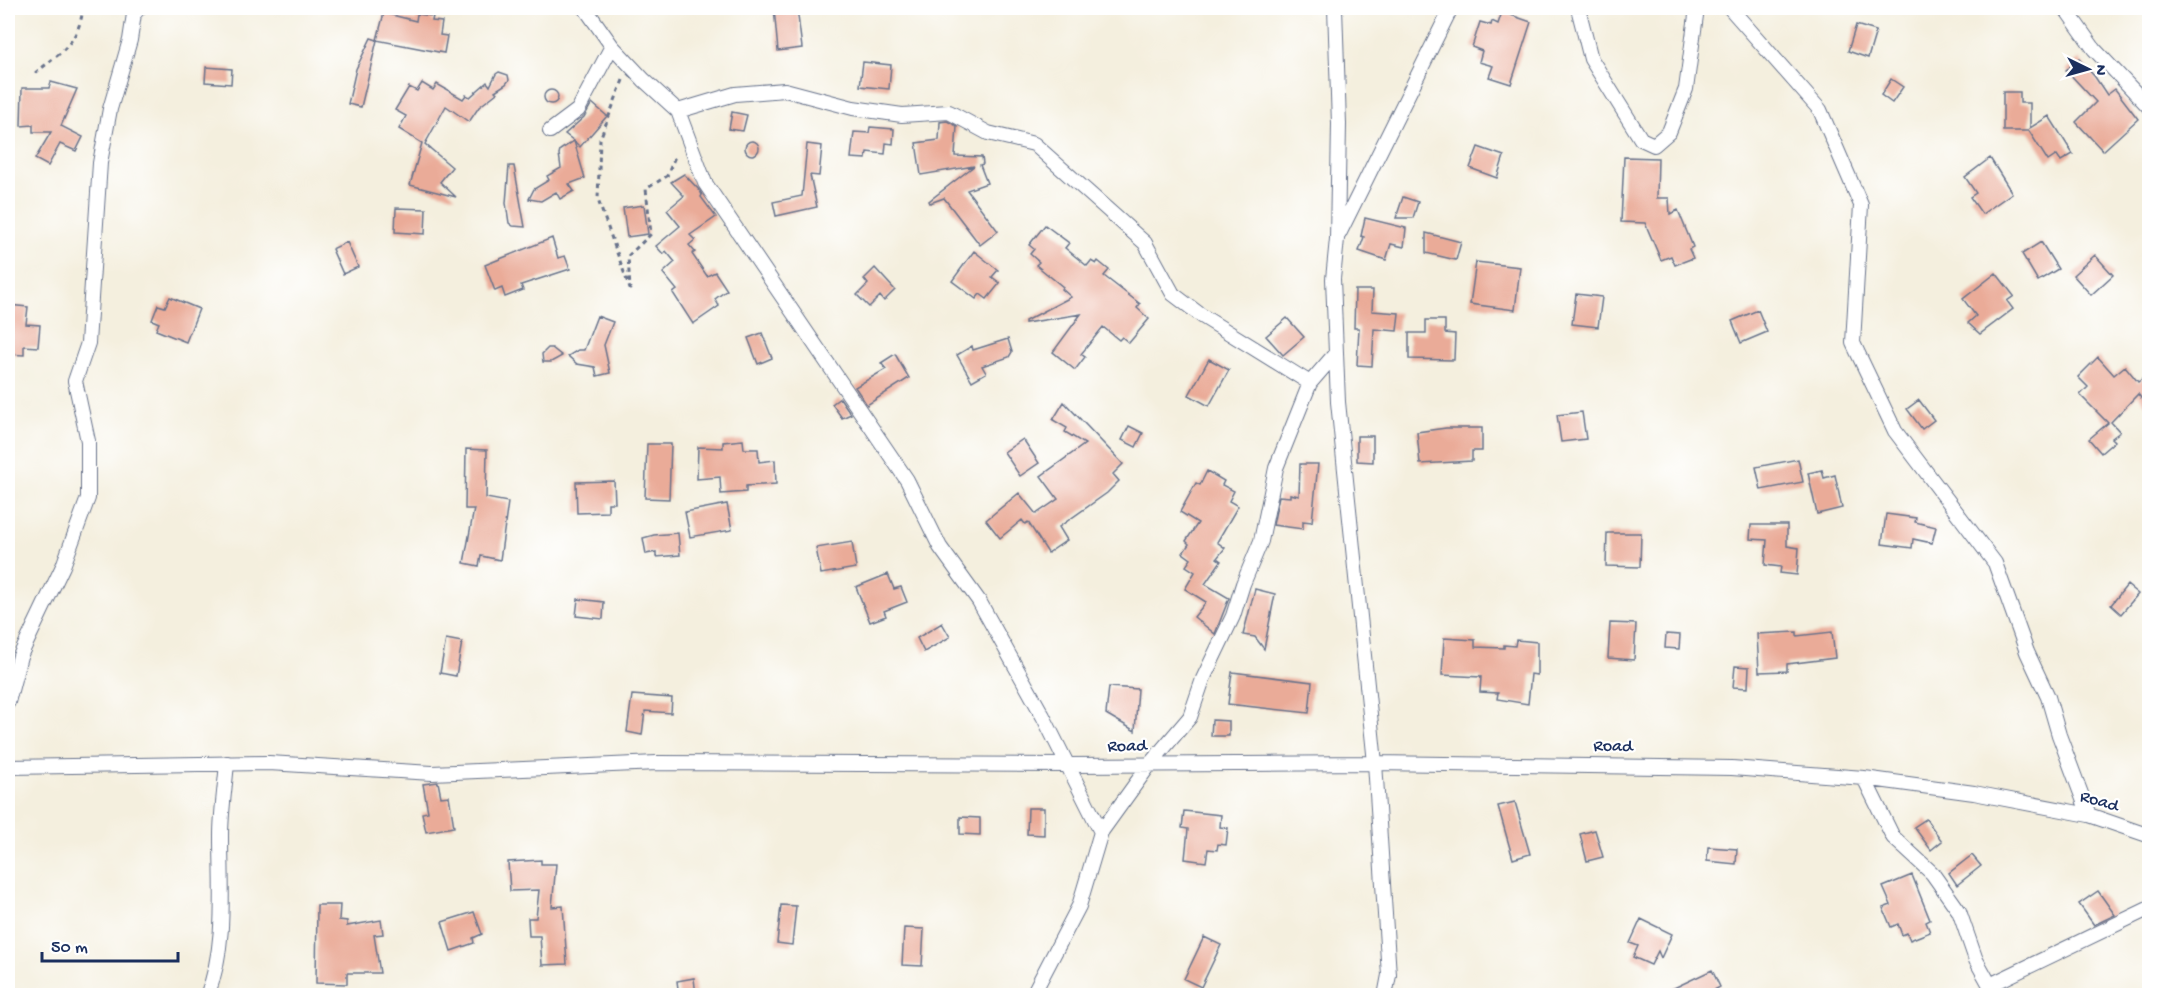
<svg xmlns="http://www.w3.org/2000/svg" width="2157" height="1003" font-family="'Gochi Hand',sans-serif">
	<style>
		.building { fill: #eaab98 }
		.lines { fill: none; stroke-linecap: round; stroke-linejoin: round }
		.street-casing { stroke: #67728b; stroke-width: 16 }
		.path { stroke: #67728b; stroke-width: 3; stroke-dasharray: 4.5 4.5; stroke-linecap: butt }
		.street { stroke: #fff; stroke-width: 14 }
		.labels { text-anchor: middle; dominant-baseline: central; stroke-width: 4.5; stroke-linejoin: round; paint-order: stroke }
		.street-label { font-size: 18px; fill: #1b2f5e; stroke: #fff }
	</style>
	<rect width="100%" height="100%" fill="#fff"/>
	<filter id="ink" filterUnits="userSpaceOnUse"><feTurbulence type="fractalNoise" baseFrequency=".0167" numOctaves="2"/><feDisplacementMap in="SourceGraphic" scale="12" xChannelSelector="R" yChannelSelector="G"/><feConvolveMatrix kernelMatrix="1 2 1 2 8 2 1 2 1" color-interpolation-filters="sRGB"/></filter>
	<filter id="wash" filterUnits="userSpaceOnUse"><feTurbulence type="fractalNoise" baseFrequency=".008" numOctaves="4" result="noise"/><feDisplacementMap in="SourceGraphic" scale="24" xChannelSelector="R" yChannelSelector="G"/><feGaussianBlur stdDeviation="1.35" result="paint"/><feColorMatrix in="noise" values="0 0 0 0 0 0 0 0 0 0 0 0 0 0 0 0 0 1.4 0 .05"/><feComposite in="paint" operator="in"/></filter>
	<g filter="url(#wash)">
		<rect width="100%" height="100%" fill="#f4efde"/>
		<g id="blocks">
			<path class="building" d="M774 8H797L802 48 778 51Z
				M1502 12 1531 22 1511 84 1489 77 1493 66 1479 62 1482 51 1472 47 1480 22 1491 25 1492 21 1498 24Z
				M384 13 416 21 417 14 433 16 432 21 442 22 440 35 447 36 444 53 377 40 361 107 348 104 356 69 371 38 377 40Z
				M1856 25 1876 31 1868 58 1848 51Z
				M2079 59 2095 77 2107 95 2115 89 2138 119 2103 151 2076 122 2096 102 2066 70Z
				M863 62 891 65 889 89 860 86Z
				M206 67 232 69 231 84 205 82Z
				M499 72 508 75 509 80 506 84 495 91 497 93 479 107 469 122 446 106 425 144 452 167 440 182 456 197 410 185 422 143 399 129 406 116 395 110 409 87 417 91 422 83 433 90 437 84 463 99 466 95 470 97 487 82 490 86 496 74Z
				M1891 79 1903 87 1892 103 1881 95Z
				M51 82 77 89 61 126 83 137 76 151 60 144 48 166 35 159 51 132H33V125L21 126 22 88H49Z
				M544 97a7 7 0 1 1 14 0a7 7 0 1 1-14 0Z
				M2003 92H2020V103H2030V128L2049 116 2073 154 2061 161 2057 155 2048 161 2029 131H2003Z
				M592 103 607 116 580 147 574 141 585 178 569 184 574 191 560 199 556 192 541 201 529 199 534 189 549 180 547 176 561 168 559 154 560 150 574 141 565 134 584 117Z
				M732 112 747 115 743 131 729 129Z
				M947 121 957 126 955 156 982 157 983 164 980 165 987 183 967 190 998 231 980 245 944 198 930 203 929 201 974 166 921 175 916 143 939 140 940 122Z
				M870 127 894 129 893 144 886 143 885 154 867 152 866 159 851 158 854 132 869 133Z
				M745 148a7 7 0 1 1 14 0a7 7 0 1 1-14 0Z
				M807 144 822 146 819 176 810 175 817 207 776 216 773 202 802 196Z
				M1478 147 1504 156 1497 178 1470 168Z
				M1624 157 1658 158 1657 198H1669L1670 214 1678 210 1693 247 1689 249 1693 258 1675 265 1671 256 1661 260 1645 223 1621 222Z
				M1990 158 2012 193 1982 214 1970 197 1976 193 1965 177Z
				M509 166H514L525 227 513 226 509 223 506 203Z
				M684 174 700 191 702 195 701 197 716 217 690 235 695 240 689 245 695 252 692 254 707 276 715 272 727 290 715 299 719 306 693 324 673 293 677 290 663 273 675 262 666 251 663 254 656 246 680 226 667 210 684 196 671 182Z
				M1403 197 1418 202 1413 218H1396Z
				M644 205 648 234 627 237 623 208Z
				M396 208 426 209 425 234 395 232Z
				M1365 218 1406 228 1404 247 1391 244 1386 260 1359 251 1364 237 1361 236Z
				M1045 225 1069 243 1065 248 1087 266 1091 261 1096 264 1098 261 1109 270 1104 276 1140 304 1137 308 1149 319 1129 343 1122 337 1119 340 1103 327 1081 354 1085 357 1075 370 1053 352 1081 314 1025 323V321L1071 297 1062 289 1063 287 1036 265 1039 262 1030 254 1034 249 1029 245Z
				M1426 233 1461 242 1456 260 1426 253Z
				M552 238 558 258 565 256 570 269 521 285 523 290 505 297 502 288 495 291 485 265Z
				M347 242 358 267 343 274 332 249Z
				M2041 242 2058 269 2038 281 2022 254Z
				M974 251 998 270 992 277 1000 283 987 299 980 294 976 299 952 281Z
				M2095 255 2113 275 2091 295 2073 275Z
				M1476 262 1520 267 1515 310 1470 304Z
				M875 268 895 290 884 301 880 296 869 307 857 295 868 284 864 279Z
				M1996 273 2014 296 2007 301 2013 309 1980 334 1968 323 1976 316 1963 299Z
				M1355 290H1373L1372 311 1399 313 1397 331 1374 329 1372 366 1357 365 1359 328H1354Z
				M1576 294 1602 297 1598 327 1572 324Z
				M170 297 199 309 186 342 156 330 159 323 152 320 158 305 165 307Z
				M8 305 28 307 26 324 40 325 38 347 24 346V355L8 354Z
				M1758 310 1767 332 1741 343 1732 321Z
				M597 316 613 322 604 345 610 373 597 376 595 367 577 364 568 356 578 350H584Z
				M1287 318 1304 337 1283 355 1266 336Z
				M1426 320H1445V333L1455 334 1454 360 1409 359V333H1426Z
				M762 333 772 358 758 364 748 338Z
				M1008 339 1012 352 1009 357 982 366 986 373 972 381 957 355 972 346 973 350Z
				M548 348H552L562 356 551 362H543L542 354Z
				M895 354 909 378 867 405 855 387 886 369 881 363Z
				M2098 357 2114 375 2125 366 2138 382 2150 373V410L2138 394 2111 422 2120 432 2112 438 2115 441 2101 453 2089 439 2108 423 2080 395 2088 387 2078 377Z
				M1209 359 1229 370 1209 406 1189 395Z
				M840 398 851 414 842 418 832 404Z
				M1919 400 1934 420 1922 429 1907 409Z
				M1064 402 1123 464 1113 474 1119 481 1107 493 1059 527 1067 540 1048 553 1028 522 1025 524 1022 520 1000 538 986 520 1019 493 1036 514 1058 499 1041 476 1085 444 1065 432 1067 428 1053 420Z
				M1582 412 1586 439 1561 442 1557 415Z
				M1129 426 1143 433 1136 447 1122 440Z
				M1446 428H1482V451H1472V461L1420 464 1417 432Z
				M1357 436H1373V462L1357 461Z
				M1023 439 1039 463 1020 476 1004 452Z
				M743 440 744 449H758L759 462 775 460 776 484 746 486V492L721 494 720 477 697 479 698 447 723 448V442Z
				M647 444H671L669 499 645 498Z
				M466 449 487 450 486 498 508 502 500 560 481 556 479 566 464 563 474 509H465Z
				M1798 459 1803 482 1761 490 1756 467Z
				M1300 464H1318L1312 522 1303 521V529L1273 525 1279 496 1290 497V494L1299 496Z
				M1822 470 1824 478 1835 475 1842 508 1817 514 1808 473Z
				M1207 471 1224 481 1222 485 1234 491 1229 501 1238 506 1217 542 1225 548 1217 558 1221 561 1205 584 1229 598 1215 634 1194 617 1206 602 1185 589 1195 572 1186 566 1191 559 1183 553 1189 544 1186 541 1198 523 1180 512 1196 483 1200 485Z
				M614 481 615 503H608V512L577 513 576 482Z
				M727 504 732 530 690 537 685 512Z
				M1886 514 1916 518 1915 522 1936 527 1932 543 1913 539 1912 548 1882 544Z
				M1751 525H1787V546L1799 548 1797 575 1780 573 1781 567 1765 565 1767 540 1750 539Z
				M678 533 680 555 656 557V552L646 554 643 538 654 535Z
				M1607 533H1641L1640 567 1606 566Z
				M852 542 856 568 821 574 816 548Z
				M888 574 894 589 901 587 907 602 884 611 886 616 870 622 856 587Z
				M2127 585 2138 594 2121 614 2111 605Z
				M1255 589 1275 594 1264 649 1255 637 1243 635Z
				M578 599 604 602 603 619 576 616Z
				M942 623 950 637 924 652 917 638Z
				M1610 623 1636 624 1634 660 1608 658Z
				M1797 632V636L1832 632 1835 658 1787 664V671L1759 672 1757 634Z
				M1666 634 1680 635 1679 649 1665 648Z
				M1444 638 1475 640V647L1504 648V645L1515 646 1516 640 1537 642V675L1531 674 1528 704 1497 699 1498 693 1480 692 1481 677 1442 675Z
				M446 639 462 642 456 676 440 673Z
				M1735 666 1749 667 1748 688 1733 687Z
				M1232 672 1312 682 1309 713 1228 704Z
				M1109 687 1138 689 1135 731 1106 714Z
				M632 695 672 698 671 713 645 711 642 735 627 732Z
				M1212 720 1229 721V736H1211Z
				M438 782 441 797 449 796 454 827 426 832 422 813 428 812 423 784Z
				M1515 802 1530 854 1513 859 1498 806Z
				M1028 808H1044V835L1027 834Z
				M1184 811 1221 815 1220 827 1228 828 1226 845 1218 844 1217 850 1208 849 1206 862 1185 859 1188 829 1182 828Z
				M960 817 980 818V835L960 834Z
				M1926 819 1942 841 1931 850 1914 827Z
				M1595 830 1603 857 1587 861 1580 834Z
				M1708 847 1737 849 1736 864 1707 861Z
				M1972 855 1981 866 1957 885 1949 873Z
				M541 860V864H556L552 907 563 906 567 964 542 965 540 936H529L528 918H536L539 890 510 891 508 862Z
				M1912 875 1930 920 1926 922 1930 932 1910 940 1907 933 1902 935 1898 924 1891 927 1883 908 1891 905 1883 887Z
				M2098 891 2115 915 2094 925 2079 904Z
				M317 905H340L339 920 347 921V926L381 920 383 934 374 935 380 973H347V984L316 983Z
				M781 905 796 906 792 945 777 943Z
				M474 912 482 934 473 938 474 943 451 951 442 922Z
				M1641 919 1672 934 1661 958 1658 951 1651 965 1633 957 1638 946 1630 943Z
				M904 928 924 929 922 966 902 965Z
				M1204 937 1221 945 1201 987 1184 979Z
				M1712 970 1720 987 1714 990 1717 996H1657Z
				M694 978 696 996H679L677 981Z"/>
		</g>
	</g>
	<g filter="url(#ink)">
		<use href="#blocks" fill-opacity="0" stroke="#67728b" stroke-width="1.5"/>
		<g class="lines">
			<g class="street-casing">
				<path id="street" d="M585 8 612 46 644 80 678 111 705 183 907 480 940 547 979 601 1043 716 1101 832
					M1335 8 1339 124 1337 239 1333 279 1338 402 1375 763 1389 975 1385 996
					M1578 8 1591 59 1641 139 1654 145 1669 132 1686 89 1697 8
					M1730 8 1820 110 1861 205 1853 343 1895 431 1995 563 2027 652 2048 697 2059 735 2089 815
					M2065 8 2094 49 2150 108
					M678 111 735 94 785 90 853 108 902 115 949 112 988 133 1034 144 1145 243 1173 294 1202 316 1310 383 1336 353
					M550 131 578 110 612 46
					M1339 234 1451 8
					M8 702 20 656 63 566 88 498V441L75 381 88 343 100 163 110 109 130 40 134 14 139 8
					M8 767 269 763 432 773 657 763 1069 765 1375 763 1732 768 1864 778 1974 793 2089 815 2150 836
					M1864 778 1893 837 1932 873 1959 911 1976 960 1996 996
					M1990 985 2150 908
					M207 996C227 946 221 889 221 836 221 812 225 787 227 763
					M1032 996 1079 906 1101 832 1150 764 1190 717 1203 679 1233 616 1243 584 1261 541 1276 468 1310 383"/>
			</g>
			<path class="path" d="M35 73C61 53 79 42 83 8
				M623 80 600 139 598 200 630 289 628 256 651 234 646 189 667 176 676 154"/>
			<use href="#street" class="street"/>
		</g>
	</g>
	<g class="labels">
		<g class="street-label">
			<text transform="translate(1127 747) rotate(-1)">Road</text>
			<text transform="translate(1613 747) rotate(1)">Road</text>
			<text transform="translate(2099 802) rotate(16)">Road</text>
		</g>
	</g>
	<rect width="2157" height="1003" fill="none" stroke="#fff" stroke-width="30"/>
	<g transform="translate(2088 69) rotate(95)" stroke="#ffffff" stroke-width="4.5" paint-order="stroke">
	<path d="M0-4.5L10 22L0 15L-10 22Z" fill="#1b2f5e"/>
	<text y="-9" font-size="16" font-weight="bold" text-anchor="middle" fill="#1b2f5e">N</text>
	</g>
	<path d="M42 952v9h136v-9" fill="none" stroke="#1b2f5e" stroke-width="3"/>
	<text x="51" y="952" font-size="18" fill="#1b2f5e" stroke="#ffffff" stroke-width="4.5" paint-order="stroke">50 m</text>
</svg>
